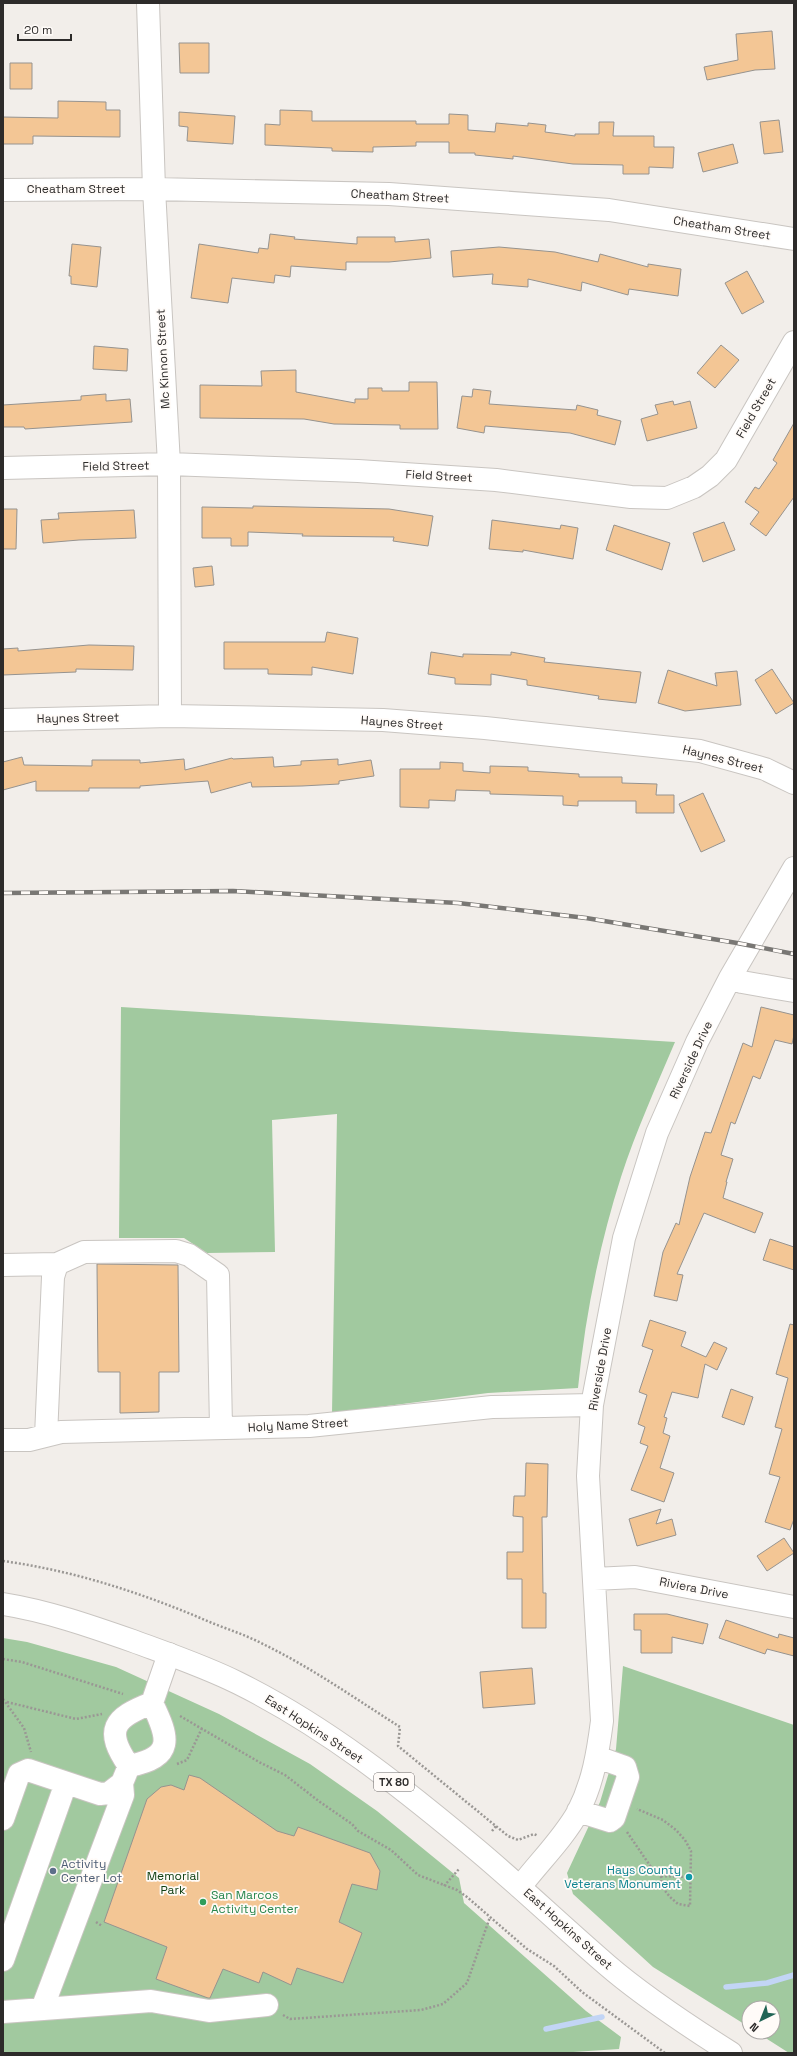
<svg xmlns="http://www.w3.org/2000/svg" width="797" height="2056" font-family="'Space Grotesk',sans-serif">
	<style>
		.green { fill: #a1c99f }
		.lines { fill: none; stroke-linecap: round; stroke-linejoin: round }
		.stream { stroke: #c2d5f5; stroke-width: 5.5 }
		.building { fill: #f3c695; stroke: #96938f }
		.minor-casing { stroke: #c9c5c1; stroke-width: 24 }
		.major-casing { stroke: #c9c5c1; stroke-width: 24 }
		.path { stroke: #9a9794; stroke-width: 2.5; stroke-dasharray: 2 2; stroke-linecap: butt }
		.minor { stroke: #fff; stroke-width: 22 }
		.major { stroke: #fff; stroke-width: 22 }
		.rail-casing { stroke: #797774; stroke-width: 4.5 }
		.rail { stroke: #fffbf8; stroke-width: 3; stroke-dasharray: 9; stroke-linecap: butt }
		.service-dot { fill: #5c6f8a; stroke: #fffbf8; stroke-width: 1.5 }
		.culture-dot { fill: #0f9aa8; stroke: #fffbf8; stroke-width: 1.5 }
		.leisure-dot { fill: #2e9e5b; stroke: #fffbf8; stroke-width: 1.5 }
		.labels { text-anchor: middle; dominant-baseline: central; stroke-width: 3.5; stroke-linejoin: round; paint-order: stroke }
		.shield { fill: #fffbf8; stroke: #6c6968; stroke-width: 1 }
		.shield-label { font-size: 11px; font-weight: bold; fill: #2d2b2a }
		.street-label { font-size: 12px; fill: #2d2b2a; stroke: #fffbf8 }
		.service-label { font-size: 12px; fill: #4e5e75; stroke: #fffbf8; text-anchor: start }
		.culture-label { font-size: 12px; fill: #0d838f; stroke: #fffbf8; text-anchor: end }
		.park-label { font-size: 12px; fill: #104013; stroke: #fffbf8 }
		.leisure-label { font-size: 12px; fill: #27864d; stroke: #fffbf8; text-anchor: start }
	</style>
	<rect width="100%" height="100%" fill="#f2eeea"/>
	<path class="green" d="M121 1007 675 1042C656 1087 636 1131 621 1177 599 1246 585 1317 578 1388L488 1393 332 1413 337 1114 272 1120 275 1252 207 1253 184 1238H119Z
		M3 1638 27 1642 116 1667 219 1714 310 1764 377 1811 459 1878 464 1903 586 2011 621 2037 619 2049 558 2053H3Z
		M623 1666 794 1725V2053H789L756 2032H773V2008H749V2027L653 1967 573 1894 567 1873 600 1802 616 1749Z"/>
	<g class="lines">
		<path class="stream" d="M726 1987 767 1983 794 1975
			M546 2029 602 2017"/>
	</g>
	<path class="building" d="M772 31 775 69 755 70 707 80 704 67 738 60 736 34Z
		M179 43H209V73H180Z
		M10 63H32V89H10Z
		M58 101 106 102V110H120V137L33 136V144H3V117L58 118Z
		M280 110 312 111V121H416V124H449V114L468 115V130L495 132 496 123 528 126V123L546 125 545 132 575 136V134H599V122H614L613 136H654V147H674L673 168 649 167V174H623V165L573 164 513 156V159L475 155V153H449V142H416V146L373 147V152L332 151V148L265 145V124L280 125Z
		M179 112 235 116 233 144 187 141 188 127 179 126Z
		M779 120 783 152 764 154 760 122Z
		M733 144 738 163 703 172 698 153Z
		M270 234 295 237 294 239 357 244V237H395V242L429 239 431 258 389 262H346V270L291 266 290 277 275 275 274 283 232 278 228 303 191 298 199 244 258 253 259 248 268 249Z
		M72 244 101 247 97 287 71 284V276H69Z
		M499 247 555 252 598 262 600 254 648 267V264L681 269 678 296 629 289 628 295 582 282 581 291 528 279V287L492 284 493 274 453 277 451 251Z
		M747 271 764 302 742 314 725 283Z
		M721 345 739 360 715 388 697 373Z
		M94 346 128 349 127 371 93 369Z
		M296 370V392L355 403V399H368V388H382V391H409V382H437L438 429H400V425L334 424 304 419 200 418V385L262 386 261 371Z
		M473 389 491 391 489 404 576 410 577 405 598 410 597 415 621 421 615 445 570 433 485 426 484 433 457 428 462 396 472 397Z
		M106 394V401L130 399 132 422 25 429 24 427H3V405L81 400V396Z
		M673 401 674 405 690 401 697 428 647 441 641 419 658 414 655 405Z
		M794 423V497L766 536 750 524 759 512 745 502 755 487 759 489 777 463 773 460Z
		M253 506 389 509 433 516 428 546 393 541 394 537 302 536 303 534 248 532V546H231V538H202V507L253 508Z
		M3 509H17L16 549H3Z
		M134 510 136 538 79 540 43 543 41 520 59 519 58 513Z
		M492 520 560 529 561 525 578 528 573 559 523 550V552L489 549Z
		M724 522 735 550 703 562 693 533Z
		M614 525 670 543 662 570 606 550Z
		M212 566 214 585 195 587 193 568Z
		M327 632 358 638 353 674 312 667V675L268 674V669H224V642H325Z
		M89 645 134 646 133 670 76 669V672L3 675V649L18 648V651Z
		M431 652 463 657V654L511 655V652L545 658 544 662 641 672 636 703 598 699 599 696 527 685V680L491 674V685L455 684V678L428 674Z
		M772 669 794 703 776 714 755 680Z
		M668 670 717 686 715 673 737 671 741 705 685 711 658 703Z
		M22 757 24 765 92 766V760H140V763L184 759 185 770 232 758 233 759 273 757 274 767 301 765V761L338 759V765L371 760 374 776 339 781V784L302 786 252 787 251 782 211 793 208 781 140 786V788H89V791H36V781L3 790V762Z
		M440 762 463 763V771L490 773V766L528 767V771L579 774V777H622V783L657 784 656 795H674V813H636V801H578V806L563 805V796L490 794V791L456 790 455 801 429 800V808L400 807V769H440Z
		M703 793 725 841 701 852 679 804Z
		M761 1007 794 1015V1035L792 1044 775 1040 760 1079 753 1076 735 1124 731 1122 721 1155 733 1159 726 1182H727L723 1198 763 1213 755 1233 704 1213 677 1274 683 1275 677 1301 654 1296 663 1252 676 1223 679 1225 690 1177 705 1132 711 1133 743 1043 752 1047Z
		M770 1239 794 1247V1270L763 1260Z
		M97 1264 178 1265 179 1372H159V1412L120 1413V1372H98Z
		M650 1320 686 1332 681 1346 706 1357 714 1342 727 1348 717 1370 705 1364 698 1398 672 1392 664 1417 667 1418 663 1433 670 1436 660 1468 674 1473 664 1502 631 1490 648 1446 640 1443 645 1427 638 1424 647 1395 639 1392 653 1350 642 1346Z
		M790 1324 794 1325V1519L790 1530 765 1522 780 1477 769 1474 782 1429 775 1427 788 1378 776 1374Z
		M731 1389 753 1397 744 1425 722 1417Z
		M526 1463 548 1464 547 1517H542L543 1593H546V1628H522V1579H507V1552H523V1517L513 1516 514 1496H525Z
		M661 1509 656 1524 672 1519 676 1535 637 1546 629 1519Z
		M784 1538 794 1553 767 1571 757 1556Z
		M634 1614H667L708 1624 703 1644 672 1637V1653H641V1630H634Z
		M726 1620 778 1638 779 1634 794 1638V1656L767 1649 765 1654 719 1638Z
		M532 1668 535 1704 483 1708 480 1672Z
		M189 1775 200 1778 277 1831 294 1836 298 1827 370 1853 380 1871 377 1890 352 1884 339 1922 362 1933 343 1983 297 1968 291 1985 263 1972 259 1983 223 1969 210 1998H208L156 1979 167 1947 104 1922 147 1799 161 1787 171 1785 184 1790Z"/>
	<g class="lines">
		<g class="minor-casing">
			<path id="minor" d="M148 3 154 189 169 464 170 716
				M3 190 154 189 389 194 609 210 794 239
				M3 468 169 464 358 471 496 480 631 497 667 498 694 487 710 476 726 460 794 342
				M3 720 170 716 383 720 485 728 700 751 765 769 794 783
				M730 978 742 982 794 991
				M3 1265 57 1264
				M46 1436 53 1277 57 1264 84 1252 176 1251 189 1255 218 1275 221 1428
				M3 1440H29L61 1432 309 1426 492 1407 592 1405
				M594 1579 635 1577 794 1607
				M152 1703C169 1738 175 1757 129 1766 104 1730 113 1718 152 1703Z
				M152 1703 169 1654
				M578 1811 610 1821 614 1818 628 1777 625 1767 597 1757
				M3 1819 19 1774 28 1770 100 1794 109 1793 122 1783
				M520 1887C539 1862 563 1839 578 1812 593 1783 598 1752 602 1721L588 1476 592 1405 624 1238 657 1133 697 1042 730 978 794 868
				M3 1960 66 1783
				M42 2009 123 1795 122 1783 129 1766
				M3 2012 151 2001 209 2011 267 2005"/>
		</g>
		<g class="major-casing">
			<path id="major" d="M3 1604C47 1611 90 1626 133 1641 168 1654 204 1666 238 1683 325 1726 403 1788 477 1850 521 1887 563 1927 607 1965 644 1997 690 2027 731 2053"/>
		</g>
		<path class="path" d="M3 1561C76 1571 145 1594 212 1623 230 1630 248 1636 265 1645 312 1668 356 1699 400 1727L398 1746 508 1836 518 1840 534 1834 538 1836
			M3 1659 22 1662 123 1694
			M3 1699 24 1728 31 1752
			M7 1702 76 1719 102 1714
			M180 1716 259 1762 285 1775 320 1802 352 1824 358 1831 391 1850 418 1875 457 1890 467 1897 527 1949 554 1966 582 1992 665 2053
			M177 1764 187 1760 202 1728
			M492 1831 496 1826
			M627 1832 651 1867 661 1876 662 1887 670 1897 678 1904 690 1906 691 1851 685 1840 676 1830 663 1820 637 1809
			M661 1876 689 1877
			M444 1886 459 1869
			M96 1922 102 1926
			M283 2015 290 2019 421 2010 443 2004 467 1983 490 1917"/>
		<use href="#minor" class="minor"/>
		<use href="#major" class="major"/>
		<g class="rail-casing">
			<path id="rail" d="M3 893 233 891 458 903 586 918 737 943 794 954"/>
		</g>
		<use href="#rail" class="rail"/>
	</g>
	<circle class="service-dot" cx="53" cy="1871" r="4"/>
	<circle class="culture-dot" cx="689" cy="1877" r="4"/>
	<circle class="leisure-dot" cx="203" cy="1902" r="4"/>
	<g class="labels">
		<rect class="shield" x="374" y="1773" width="40" height="18" rx="3"/>
		<g class="shield-label">
			<text x="394" y="1782">TX 80</text>
		</g>
		<g class="street-label">
			<text x="76" y="189">Cheatham Street</text>
			<text transform="translate(400 196) rotate(3)">Cheatham Street</text>
			<text transform="translate(722 228) rotate(9)">Cheatham Street</text>
			<text transform="translate(163 359) rotate(-93)">Mc Kinnon Street</text>
			<text transform="translate(756 408) rotate(-60)">Field Street</text>
			<text transform="translate(116 466) rotate(-1)">Field Street</text>
			<text transform="translate(439 476) rotate(3)">Field Street</text>
			<text transform="translate(78 718) rotate(-1)">Haynes Street</text>
			<text transform="translate(402 723) rotate(4)">Haynes Street</text>
			<text transform="translate(723 759) rotate(14)">Haynes Street</text>
			<text transform="translate(691 1060) rotate(-65)">Riverside Drive</text>
			<text transform="translate(600 1369) rotate(-80)">Riverside Drive</text>
			<text transform="translate(298 1425) rotate(-3)">Holy Name Street</text>
			<text transform="translate(694 1588) rotate(11)">Riviera Drive</text>
			<text transform="translate(314 1729) rotate(33)">East Hopkins Street</text>
			<text transform="translate(568 1929) rotate(42)">East Hopkins Street</text>
		</g>
		<g class="service-label">
			<text x="61" y="1864">Activity<tspan x="61" dy="14">Center Lot</tspan></text>
		</g>
		<g class="culture-label">
			<text x="681" y="1870">Hays County<tspan x="681" dy="14">Veterans Monument</tspan></text>
		</g>
		<g class="park-label">
			<text x="173" y="1876">Memorial<tspan x="173" dy="14">Park</tspan></text>
		</g>
		<g class="leisure-label">
			<text x="211" y="1895">San Marcos<tspan x="211" dy="14">Activity Center</tspan></text>
		</g>
	</g>
	<rect width="797" height="2056" fill="none" stroke="#2d2b2a" stroke-width="8"/>
	<g transform="translate(761 2020) rotate(223)"><circle r="19" fill="#fffbf8" stroke="#aba8a6"/>
	<path d="M0-3L7 15L0 10L-7 15Z" fill="#206455"/>
	<text y="-6" font-size="11" font-weight="bold" text-anchor="middle" fill="#2d2b2a">N</text>
	</g>
	<path d="M18 34v6h53v-6" fill="none" stroke="#2d2b2a" stroke-width="2"/>
	<text x="24" y="34" font-size="12" fill="#2d2b2a" stroke="#fffbf8" stroke-width="3" paint-order="stroke">20 m</text>
</svg>
